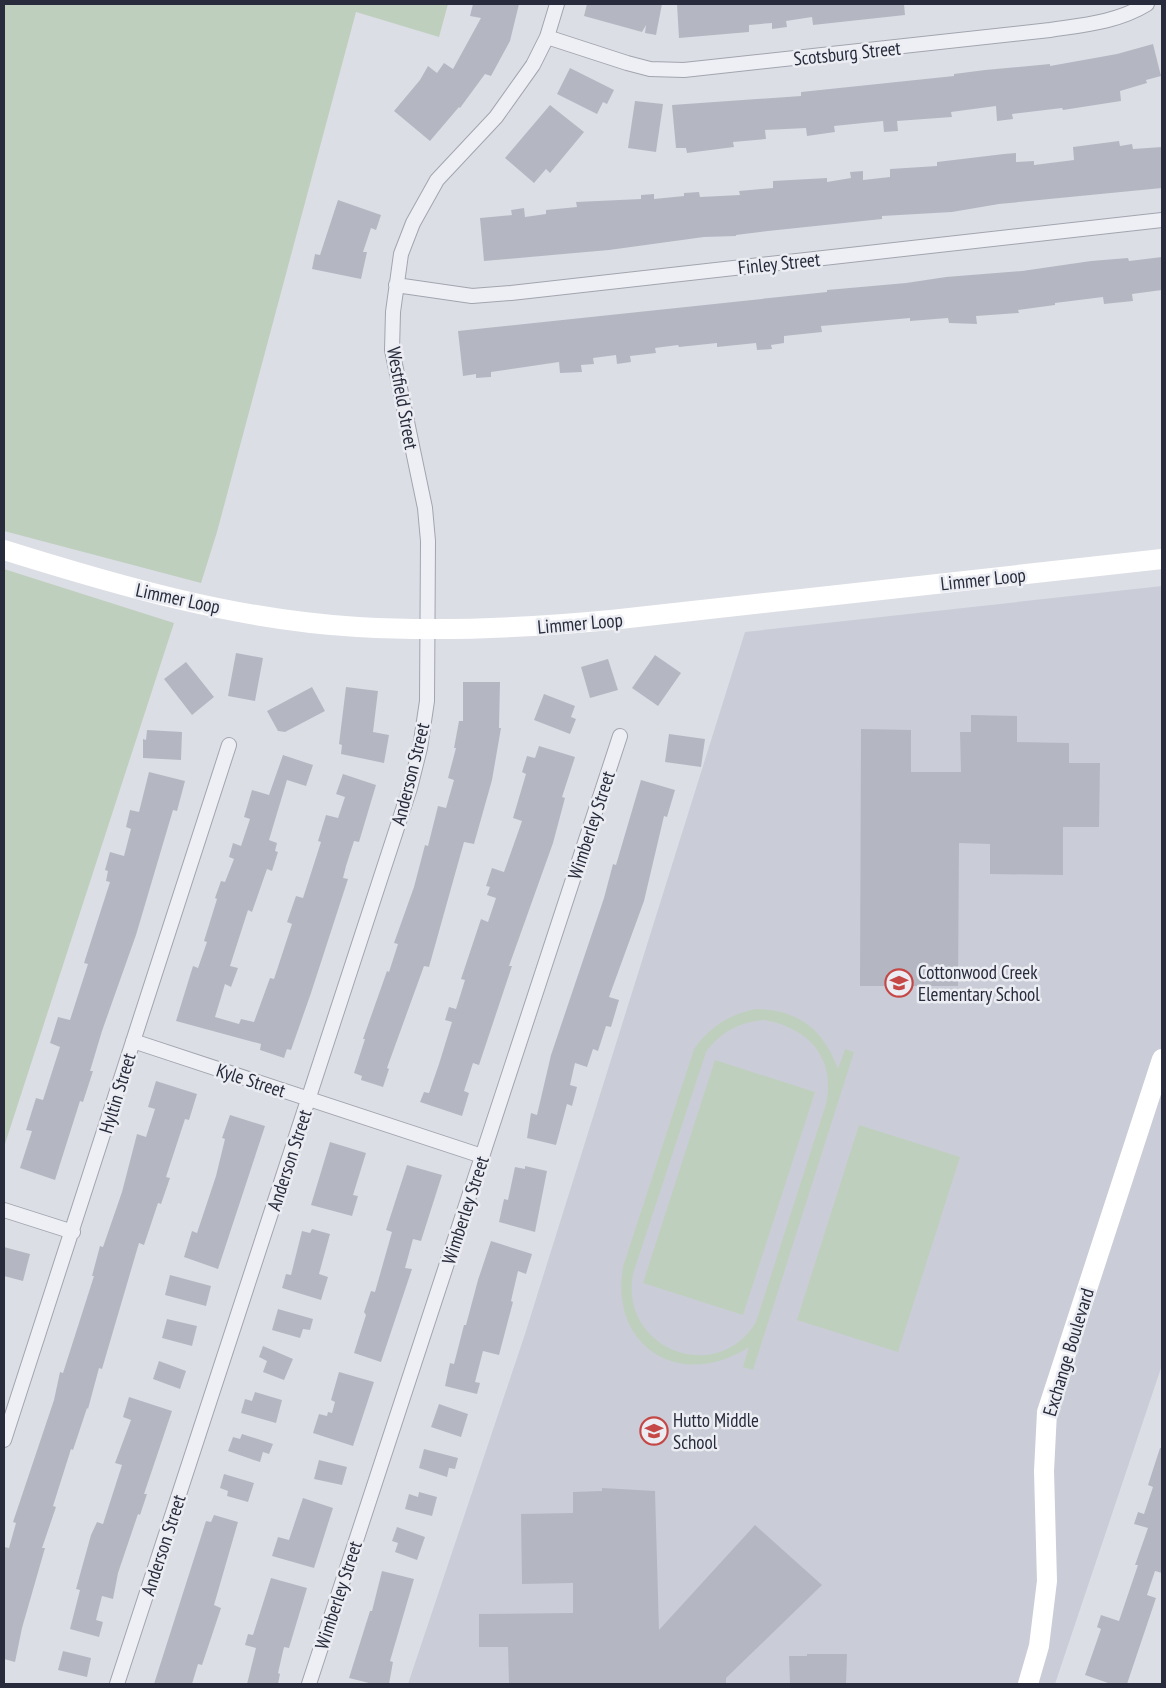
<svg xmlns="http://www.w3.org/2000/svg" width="1166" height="1688" font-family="'PT Sans Narrow',sans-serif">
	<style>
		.built { fill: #cacdd7 }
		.grass { fill: #bfcfbe; fill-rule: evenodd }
		.building { fill: #b4b7c2 }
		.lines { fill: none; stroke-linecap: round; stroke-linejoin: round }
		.street-casing { stroke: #a2a5af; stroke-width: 16 }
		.street { stroke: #eeeff4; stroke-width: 14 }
		.secondary { stroke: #fff; stroke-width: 20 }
		.labels { text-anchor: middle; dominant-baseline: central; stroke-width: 5; stroke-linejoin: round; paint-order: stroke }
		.street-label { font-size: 19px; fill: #272b3b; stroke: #ebedf3 }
		.poi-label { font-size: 19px; fill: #272b3b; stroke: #ebedf3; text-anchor: start }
	</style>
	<rect width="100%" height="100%" fill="#dcdee5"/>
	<path class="built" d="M1162 586V1365L1055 1684H408L525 1334 745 632Z"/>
	<path class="grass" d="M4 4H448L439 37 356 12 217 532 201 583 4 531Z
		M4 569 174 623 4 1147Z
		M756 1009C799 1010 823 1029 838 1069L845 1049 854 1052 753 1370 743 1367 749 1347C682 1391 609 1348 623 1267L694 1049C711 1026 728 1015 756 1009ZM764 1020C809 1028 836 1058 826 1104L756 1322C717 1387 619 1349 633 1274L706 1052C721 1032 739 1022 764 1020Z
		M715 1060 815 1092 743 1315 643 1283Z
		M859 1125 960 1157 898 1352 797 1320Z"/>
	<path class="building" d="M473 4H519L510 41 491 76 485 74 460 108 459 107 430 141 394 111 420 80 428 66 437 73 444 63 453 69 481 18 470 16Z
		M587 4H662L656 35 645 33 646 25 642 32 584 16Z
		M677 4H904L905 15 813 25 812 17 786 21 787 27 772 29V23L749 25V32L679 38Z
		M1153 44 1161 76 1146 80 1147 83 1120 91 1121 101 1063 110 1062 108 1012 114 1013 119 997 121 996 106 951 112 952 117 897 121 898 131 884 132 883 121 834 126 835 132 807 136 806 128 765 130 766 139 733 142 734 147 687 153 686 148H676L672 105 801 96V92L954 76V74L985 70 1050 64V66L1117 54Z
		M570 68 614 90 607 104 603 102 597 114 557 94Z
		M635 101 663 104 656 152 628 148Z
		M550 105 584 132 550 173 546 169 534 183 505 158Z
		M1119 141 1120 146 1132 144 1133 149 1162 147V188L999 204 952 212 882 216V219L768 231 736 235V236L704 237 609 250 484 261 480 218 512 215 511 210 524 208 525 217 546 214V210L577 207 576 202 641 199V195L654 194V199L684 196V193L699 192 700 197 740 195 739 191 773 188V181L827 178V182L851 178 850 172 863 171V180L890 177V169L937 166V162L1004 154 1016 153V162L1034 161V165L1074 160 1073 147Z
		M338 200 381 215 376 230 371 228 363 252H367L361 279 312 269 315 254 320 255Z
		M1162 257V290L1132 294 1133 301 1104 304 1103 297 1055 303V305L1018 310 1019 313 976 316 977 324 949 323 948 318 910 321V318L821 326 822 332 784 336V343L771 345 772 349 757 350 756 343 717 347V343L679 347 678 345 655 348 656 353 630 356 631 362 617 364 616 355 593 358 594 364 581 365 582 372 560 373 559 362 491 372V377L476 378V374L463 376 458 331 827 292V290L906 283 946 277 1022 271 1091 261 1128 258 1129 261Z
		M236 653 263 658 255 701 228 696Z
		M655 655 681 673 658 706 632 688Z
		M608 659 618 690 590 698 581 667Z
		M186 662 214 697 192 715 164 679Z
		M463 682H500L499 728H501L492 780 474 844 464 842 429 967 424 966 387 1068 389 1069 383 1087 361 1080 362 1076 354 1073 365 1039H363L387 971 389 972 398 944 394 943 414 887 425 845 428 846 438 806 446 808 454 780 448 778 456 748H454L459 721H463Z
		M312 687 325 711 285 732 278 731 267 711Z
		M346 687 378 691 373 732 389 735 384 763 341 754 342 745 339 744Z
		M544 694 575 706 571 717 576 719 570 734 534 720Z
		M971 715 1017 716V742L1069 743V763H1100L1099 827H1063V875L990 874V844L959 843 958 986H860L861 729 911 730V772H961L960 732H971Z
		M147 730 182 732 181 760 143 758V739L146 740Z
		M669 734 705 739 701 767 665 762Z
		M539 746 575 757 562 797 565 798 553 843 509 966H512L479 1065 473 1063 464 1091 469 1093 462 1116 420 1102 424 1092 429 1093 439 1064 452 1022 445 1020 449 1007 456 1009 465 980 461 979 481 919 488 922 496 898 487 895 490 887 486 886 492 868 504 872 522 821 513 818 526 774 522 772 527 756 535 758Z
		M283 755 313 765 306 786 287 780 269 840 277 843 275 851 278 852 272 871 267 869 252 912 248 910 230 966 238 968 231 987 225 984 215 1017 239 1024 241 1019 254 1022 270 978 274 979 292 924 287 922 296 896 303 898 321 842 318 841 326 815 338 818 345 797 336 794 343 774 376 785 359 842 354 841 346 866 343 878 348 879 311 993 291 1050 287 1049 284 1058 260 1050 261 1044 176 1021 193 966 198 968 207 942 204 941 217 899 215 898 221 881 225 882 234 859 229 857 233 843 241 846 250 819 244 817 252 790 269 795Z
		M149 772 185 781 177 811 173 810 136 935 102 1031 90 1071H93L83 1102 80 1101 55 1180 20 1168 32 1131 26 1130 36 1098 43 1100 60 1047 50 1043 58 1017 70 1020 88 964 84 963 110 882 106 881 108 871 105 870 110 852 124 856 131 829 126 827 130 810 139 812Z
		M641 780 675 790 667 817 664 816 644 901 609 997 619 1000 611 1027 606 1026 598 1051 593 1049 587 1067 575 1063 570 1085 577 1087 572 1106 567 1104 556 1145 527 1138 531 1113 537 1115 551 1055 604 898 613 864 616 865Z
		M156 1081 197 1094 189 1120 185 1119 166 1177 170 1178 161 1204 158 1203 144 1245 139 1243 102 1369 99 1368 88 1409 87 1408 73 1450 71 1449 53 1506 56 1507 42 1548H45L22 1628 15 1662 4 1659V1547L9 1548 16 1523 13 1522 54 1400 60 1372 63 1373 94 1276H92L100 1246 103 1247 122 1192 137 1134 146 1137 155 1109 148 1107Z
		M230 1115 265 1126 218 1269 184 1257 192 1231 197 1233 216 1176 225 1139 222 1138Z
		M330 1142 366 1153 353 1195 358 1196 352 1216 311 1205Z
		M407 1165 442 1175 421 1241 413 1239 405 1268 412 1269 381 1362 354 1353 366 1315 364 1312 371 1291 375 1292 392 1232 386 1230Z
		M525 1166 547 1171 535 1232 499 1222 504 1199 508 1200 515 1167 525 1169Z
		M312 1229 330 1234 319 1274 328 1277 321 1300 282 1288 286 1274 291 1275 302 1231 310 1233Z
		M491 1241 532 1254 526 1274 518 1271 511 1301 513 1302 499 1355 483 1351 475 1382 480 1383 477 1394 445 1386 450 1363 454 1364 464 1325H466L478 1280Z
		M4 1247 30 1254 23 1281 4 1276Z
		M170 1275 211 1286 206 1306 165 1295Z
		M278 1309 313 1319 310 1330 303 1329 300 1338 272 1330Z
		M167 1319 197 1326 192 1346 162 1338Z
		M263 1346 293 1359 284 1380 263 1372 267 1361 259 1357Z
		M159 1361 186 1371 180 1389 153 1379Z
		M339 1372 374 1382 353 1446 313 1433 319 1414 327 1416 328 1412 332 1413 335 1402 331 1400Z
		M255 1392 282 1400 276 1423 241 1413 245 1399 252 1401Z
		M129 1397 172 1411 144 1494H147L140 1515 138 1514 118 1573 113 1599 102 1596 96 1620 103 1622 99 1637 70 1629 80 1590 76 1589 91 1535 97 1522 103 1524 122 1465 115 1463 131 1420 123 1417Z
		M439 1404 468 1414 461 1437 431 1427Z
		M242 1434 273 1444 269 1454 263 1452 260 1462 228 1451 233 1437 240 1439Z
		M1160 1448H1162V1573L1155 1571 1147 1595 1156 1598 1127 1684H1111L1085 1675 1101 1629 1097 1627 1101 1615 1119 1621 1138 1565H1135L1148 1528 1134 1524 1138 1512 1144 1514 1153 1487 1148 1485Z
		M424 1449 458 1458 455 1469 449 1468 447 1477 419 1468Z
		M319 1460 347 1467 342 1485 314 1479Z
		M224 1474 254 1483 248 1502 227 1496 228 1491 220 1488Z
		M602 1488 655 1491 659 1630 755 1525 822 1585 726 1678V1684H509L508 1647H479V1614L573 1613V1583L522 1584 521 1514 573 1513V1492L602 1491Z
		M419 1492 437 1497 432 1516 405 1509 409 1494 418 1497Z
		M303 1498 333 1508 314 1568 272 1556 278 1537 289 1540Z
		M214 1515 238 1522 214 1605 221 1608 202 1665 198 1664 192 1684H154L206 1521 211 1522Z
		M397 1527 425 1537 417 1560 395 1552 398 1543 392 1541Z
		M382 1571 414 1579 390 1661 393 1662 389 1684H373L349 1678 370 1611H372Z
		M271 1578 307 1588 289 1648 284 1647 278 1673 280 1674 278 1684H247L256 1648 245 1645 248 1634 253 1635Z
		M63 1651 91 1658 87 1677 58 1670Z
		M807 1654H847L846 1684H790L789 1656H807Z"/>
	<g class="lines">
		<g class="street-casing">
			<path id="street" d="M547 37 627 63 650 69 684 70 1050 30C1083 25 1118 22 1147 4
				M396 285 472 296 511 293 1162 220
				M133 1041 482 1156
				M4 1210 73 1232
				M4 1440 229 745
				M117 1684 410 788 420 748 427 701 428 541 425 508 392 350 393 312 401 254 413 223 437 180 496 117 533 65 547 37 557 4
				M309 1684 620 736"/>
		</g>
		<use href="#street" class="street"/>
		<path class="secondary" d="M4 550C119 586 237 620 358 627 443 632 527 628 611 620L1162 559
			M1028 1684 1039 1646 1047 1581 1044 1471 1047 1412 1162 1059"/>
	</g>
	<defs>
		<g id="school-ring" transform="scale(1.4375)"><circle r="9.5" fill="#ebedf3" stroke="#c54846" stroke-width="1.5"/><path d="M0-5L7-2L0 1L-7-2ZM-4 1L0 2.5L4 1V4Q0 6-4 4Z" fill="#c54846"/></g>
	</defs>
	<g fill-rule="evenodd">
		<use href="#school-ring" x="899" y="983"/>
		<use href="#school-ring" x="654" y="1431"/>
	</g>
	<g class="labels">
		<g class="street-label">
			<text transform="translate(847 53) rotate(-6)">Scotsburg Street</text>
			<text transform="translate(779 263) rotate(-6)">Finley Street</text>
			<text transform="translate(403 398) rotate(80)">Westfield Street</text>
			<text transform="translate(983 579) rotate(-6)">Limmer Loop</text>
			<text transform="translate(178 598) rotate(12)">Limmer Loop</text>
			<text transform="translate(580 623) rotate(-5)">Limmer Loop</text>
			<text transform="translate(410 774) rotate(-76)">Anderson Street</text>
			<text transform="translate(591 825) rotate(-72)">Wimberley Street</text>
			<text transform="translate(251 1080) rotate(18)">Kyle Street</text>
			<text transform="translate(117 1093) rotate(-73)">Hyltin Street</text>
			<text transform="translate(289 1160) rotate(-72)">Anderson Street</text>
			<text transform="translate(465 1210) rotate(-72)">Wimberley Street</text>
			<text transform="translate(1068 1352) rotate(-73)">Exchange Boulevard</text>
			<text transform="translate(163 1545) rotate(-72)">Anderson Street</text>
			<text transform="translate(338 1595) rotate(-72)">Wimberley Street</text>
		</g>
		<g class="poi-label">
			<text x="918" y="972">Cottonwood Creek<tspan x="918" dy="22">Elementary School</tspan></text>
			<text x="673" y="1420">Hutto Middle<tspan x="673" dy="22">School</tspan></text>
		</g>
	</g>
	<rect width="1166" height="1688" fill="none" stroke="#272b3b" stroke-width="10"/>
</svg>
